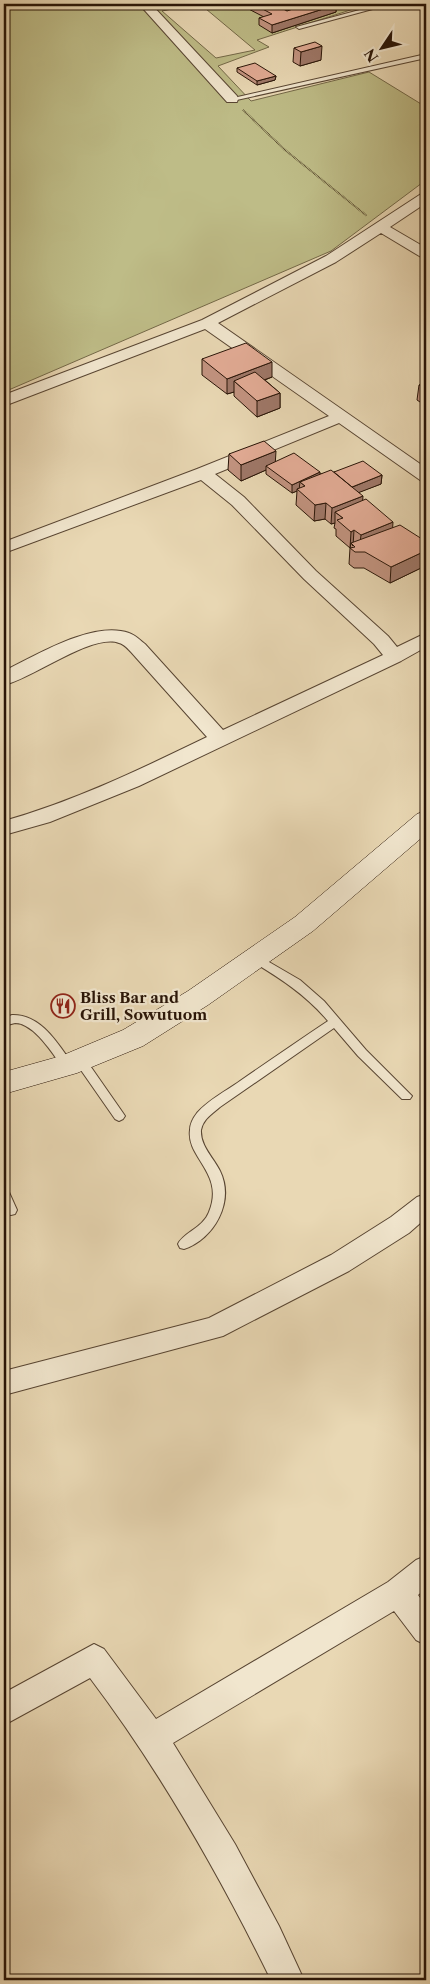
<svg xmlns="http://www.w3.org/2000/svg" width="430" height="1984" font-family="'Libre Caslon Text',serif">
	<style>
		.green { fill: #bebc87; stroke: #736847 }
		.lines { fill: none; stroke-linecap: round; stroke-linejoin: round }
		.lane-casing { stroke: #584532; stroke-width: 2 }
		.street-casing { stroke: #584532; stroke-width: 2 }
		.secondary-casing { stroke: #281407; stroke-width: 1 }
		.path { stroke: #281407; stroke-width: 2; stroke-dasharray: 0.5 1; stroke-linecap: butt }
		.lane { fill: #f1e6ce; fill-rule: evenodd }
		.street { fill: #f1e6ce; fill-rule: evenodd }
		.secondary { fill: #f1e6ce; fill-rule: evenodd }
		.wall { fill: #c39481; stroke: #281407 }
		.shaded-wall { fill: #9f7869; stroke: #281407 }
		.building { fill: #e3ac96; stroke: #281407 }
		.labels { text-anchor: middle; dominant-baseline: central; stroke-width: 4.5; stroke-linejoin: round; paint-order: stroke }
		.poi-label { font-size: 15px; font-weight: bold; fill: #281407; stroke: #f1e6ce; text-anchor: start }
	</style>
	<rect width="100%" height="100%" fill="#e9d8b4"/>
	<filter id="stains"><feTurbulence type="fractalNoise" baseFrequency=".004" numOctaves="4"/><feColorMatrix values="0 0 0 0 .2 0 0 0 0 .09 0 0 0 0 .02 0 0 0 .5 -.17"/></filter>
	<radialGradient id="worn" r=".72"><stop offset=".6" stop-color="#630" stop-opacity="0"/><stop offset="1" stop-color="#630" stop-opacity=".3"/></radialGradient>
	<path class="green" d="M4 4H198L162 11 216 58 255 50 200 4H364L366 5 257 40 269 47 218 66 251 101 369 72 426 107V180L331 251 4 392Z"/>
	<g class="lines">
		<g class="lane-casing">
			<path id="lane" d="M382 4H391L299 29 296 27Z
				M426 54V58L232 101 229 99Z
				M257 955 300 980 324 1001 366 1050 412 1096 410 1099H402L358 1056 334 1028 220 1107C212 1114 203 1119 201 1130 200 1146 214 1158 220 1171 235 1202 214 1239 184 1249L180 1248 178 1244C184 1232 203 1228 209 1212 225 1173 186 1158 190 1130 190 1124 193 1118 197 1113 208 1100 226 1091 240 1081 269 1061 298 1041 328 1021 306 995 281 979 253 962L251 959Z
				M12 1015C40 1014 57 1042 71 1062L73 1065 71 1068H63C53 1054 34 1023 15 1023 11 1024 7 1025 4 1026V1018Z
				M80 1055 84 1057 123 1113 125 1116 123 1119 119 1121 115 1119 76 1063 74 1060 76 1057Z
				M4 1189 8 1190 17 1210 15 1214 11 1215 7 1214 4 1208Z"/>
		</g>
		<g class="street-casing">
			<path id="street" d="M139 4H151L237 96 238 99 237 102H227Z
				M426 193V203L390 227 426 248V258L421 257 381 233 336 262 218 323 426 468V481L420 480 339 423 215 474 244 497 316 571 388 636 397 647 426 633V647L401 661 139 786 50 822 4 835V821C75 801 141 769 207 737L131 652C128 649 124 644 119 643 92 633 32 679 4 685V671C35 656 93 620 129 633 135 635 140 640 145 644L223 730 383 655 374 644 304 579 232 505 201 480 4 553V542L197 469 329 416 205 329 4 406V395L202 320 326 256 421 194Z
				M426 1194V1218L409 1233 349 1271 223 1336 4 1395V1371L209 1318 331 1255 391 1217 417 1197Z
				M426 1556V1588L418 1595 426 1606V1645L416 1640 394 1611 173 1743 235 1844 279 1926 304 1980H271C219 1874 161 1772 90 1678L4 1725V1693L94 1644 104 1649 156 1719 388 1582 416 1560Z"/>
		</g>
		<g class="secondary-casing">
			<path id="secondary" d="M426 811V834L313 931 208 1005 143 1046 77 1073 4 1094V1072L61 1056 123 1030 188 991 295 917 417 814Z"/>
		</g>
		<path class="path" d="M243 110 285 150 367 216"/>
		<use href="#lane" class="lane"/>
		<use href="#street" class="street"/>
		<use href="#secondary" class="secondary"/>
	</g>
	<path class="wall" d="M239 4H274L287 11 336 5V12L272 33 259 25V18L264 17Z
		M294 48 321 60 300 66 293 62Z
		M237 68 276 76 275 80 257 85 237 72Z
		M202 359 272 377 265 380 280 393V408L257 417 234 396V392L227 394 202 375Z
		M426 382V406L417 400 419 385Z
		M229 454 275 462 320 474 334 472 382 475 381 484 359 492 363 501 393 528 423 552 421 568 390 583 364 568H354L349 564 350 548 336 536V529L334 528 335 523 331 524 325 519 314 521 296 505 297 491 292 493 266 474V470L241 481 228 470Z"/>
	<path class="shaded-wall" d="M336 5V12L272 33V25Z
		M322 46 321 60 300 66 301 52Z
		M276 76 275 80 257 85V81Z
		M272 362V377L242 388 234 381V392L227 394V379Z
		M280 393V408L257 417V401Z
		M276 451 275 467 266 466V470L241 481V465Z
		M320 472V480L305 486 300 482 299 490 297 489V491L292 493V485Z
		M382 475 381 484 350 496V488Z
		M363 496 362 512 343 518 335 512V523L331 524 332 508Z
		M326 503 325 519 314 521 315 505Z
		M393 522 392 538 359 551 361 535Z
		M354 530 353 546 351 543 350 548 351 532Z
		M423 552 421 568 390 583 391 567Z"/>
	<path class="building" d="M253 4H274L287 11 308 4H333L336 5 272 25 259 18 272 14Z
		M315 42 322 46 301 52 294 48Z
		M255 63 276 76 257 81 237 68Z
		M246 343 272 362 227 379 202 359Z
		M255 372 280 393 257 401 234 381Z
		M426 382V390L419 385Z
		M264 441 276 451 241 465 229 454Z
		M294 453 320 472 292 485 266 466Z
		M363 461 382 475 352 487 334 472Z
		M331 470 363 496 332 508 326 503 315 505 297 489 305 486 300 482Z
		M366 499 393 522 361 535 354 530 351 532 337 520 343 518 335 512Z
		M400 525 422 539 423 552 391 567 365 552H355L350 548 355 547 351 543Z"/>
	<defs>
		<g id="restaurant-ring" transform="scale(1.25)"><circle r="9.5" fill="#f1e6ce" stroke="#8f2418" stroke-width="1.5"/><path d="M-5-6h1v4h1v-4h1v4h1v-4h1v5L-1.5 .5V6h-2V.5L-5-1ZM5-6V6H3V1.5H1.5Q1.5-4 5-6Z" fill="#8f2418"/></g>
	</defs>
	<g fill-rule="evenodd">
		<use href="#restaurant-ring" x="63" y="1006"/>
	</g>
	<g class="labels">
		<g class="poi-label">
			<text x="80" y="997">Bliss Bar and<tspan x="80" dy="17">Grill, Sowutuom</tspan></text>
		</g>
	</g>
	<rect width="430" height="1984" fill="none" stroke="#e9d8b4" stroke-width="20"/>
	<rect x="5" y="5" width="420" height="1974" fill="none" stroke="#281407" stroke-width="2.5"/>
	<rect x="10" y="10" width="410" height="1964" fill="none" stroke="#281407"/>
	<g transform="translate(382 48) rotate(235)" stroke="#f1e6ce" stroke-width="4" paint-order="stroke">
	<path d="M0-4L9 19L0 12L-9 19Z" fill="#281407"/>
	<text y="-8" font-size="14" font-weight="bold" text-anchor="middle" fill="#281407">N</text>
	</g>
	<rect width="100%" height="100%" filter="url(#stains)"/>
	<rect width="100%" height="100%" fill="url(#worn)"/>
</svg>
